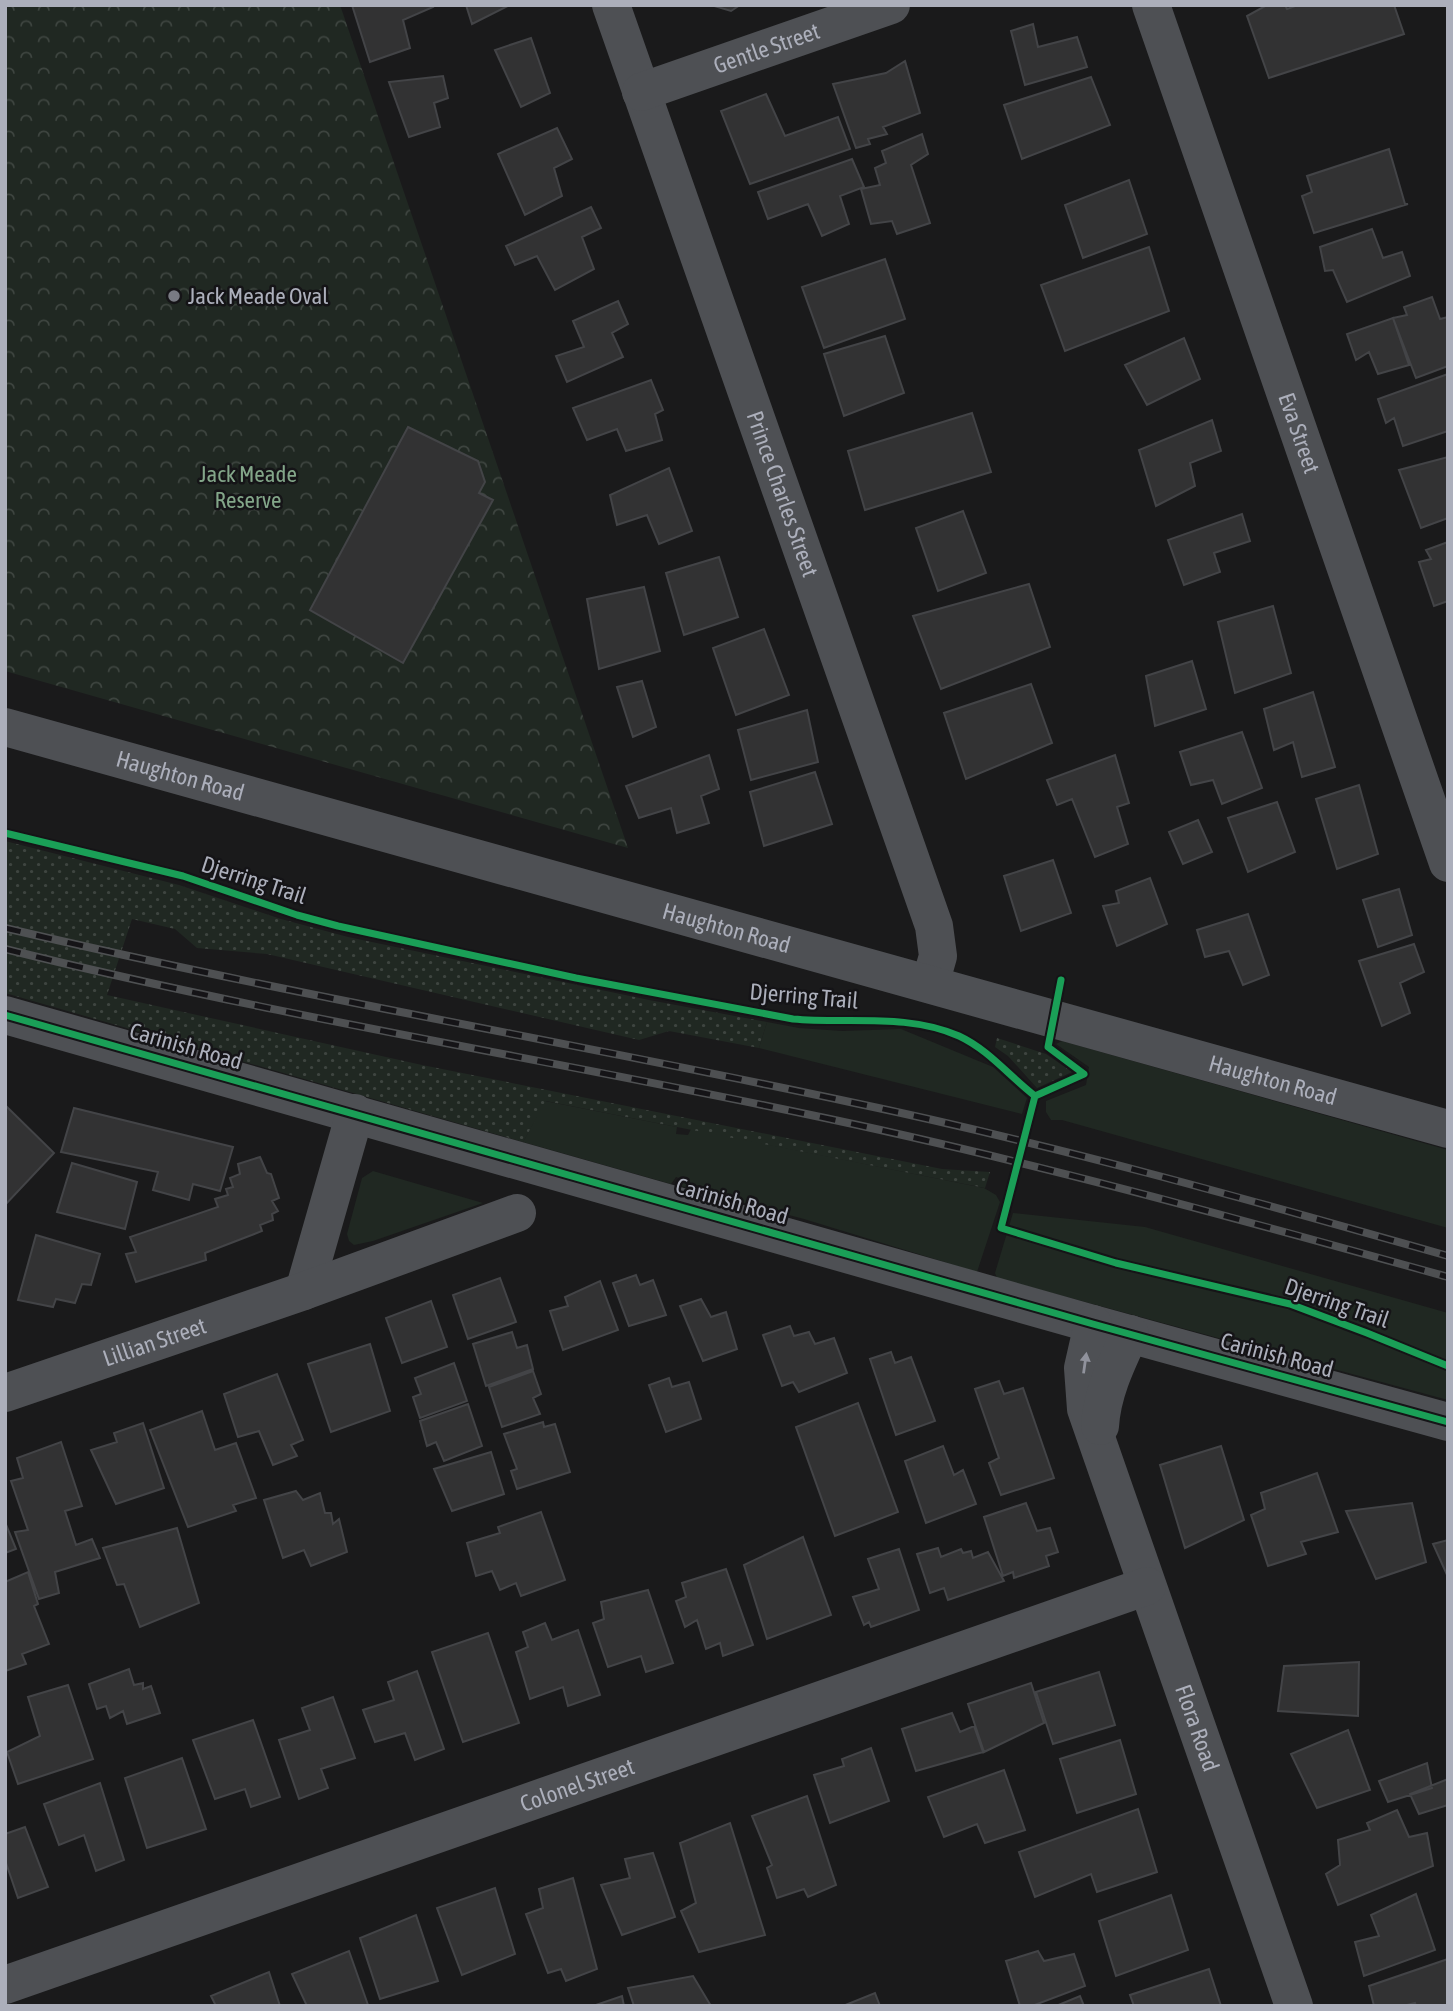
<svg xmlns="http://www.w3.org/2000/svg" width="1453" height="2011" font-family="'Asap Condensed',sans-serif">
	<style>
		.grass { fill: #202822 }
		.park { fill: url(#park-crowns) }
		.garden { fill: url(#garden-dots) }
		.building { fill: #323233; stroke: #434447; stroke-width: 2 }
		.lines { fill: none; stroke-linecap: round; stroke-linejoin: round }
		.minor { stroke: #4e5054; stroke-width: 38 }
		.rail-casing { stroke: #4e5052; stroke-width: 8 }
		.rail { stroke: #151417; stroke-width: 5; stroke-dasharray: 16; stroke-linecap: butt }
		.cycleway-casing { stroke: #151417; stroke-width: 11 }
		.cycleway { stroke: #1a9f57; stroke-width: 7 }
		.oneway { fill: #90929c }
		.poi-dot { fill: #797b83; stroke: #151417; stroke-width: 2.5 }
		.labels { text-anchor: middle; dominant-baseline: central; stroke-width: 5; stroke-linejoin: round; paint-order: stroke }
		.street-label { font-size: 23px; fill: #acafbb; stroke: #151417 }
		.poi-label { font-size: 23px; fill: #acafbb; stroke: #151417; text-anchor: start }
		.park-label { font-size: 23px; fill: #83a689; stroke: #151417 }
	</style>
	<defs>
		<pattern id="park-crowns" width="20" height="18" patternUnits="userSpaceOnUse" patternTransform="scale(1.75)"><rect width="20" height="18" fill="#202822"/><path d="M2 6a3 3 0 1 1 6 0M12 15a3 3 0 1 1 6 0" fill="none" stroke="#3e4540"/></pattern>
		<pattern id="garden-dots" width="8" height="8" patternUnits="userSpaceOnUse" patternTransform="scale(1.75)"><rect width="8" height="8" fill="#202822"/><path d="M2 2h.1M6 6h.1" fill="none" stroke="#3e4540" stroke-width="1.8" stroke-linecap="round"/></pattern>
	</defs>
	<rect width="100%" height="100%" fill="#1a1a1b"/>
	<path class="grass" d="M767 1022 799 1028 842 1031 901 1029 993 1067 1027 1098 1022 1114 759 1048Z
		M1062 1041 1448 1150V1228L1062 1120H1051L1046 1112V1101L1086 1085 1089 1067 1056 1044Z
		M545 1101 677 1127 676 1134 688 1135 691 1129 984 1188 996 1195 1000 1202 977 1272 804 1219 681 1186 682 1179 676 1177 671 1184 523 1142Z
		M373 1171 483 1203 373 1241 354 1245 349 1241 347 1234 362 1178Z
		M1013 1213 1145 1227 1448 1313V1400L997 1278 995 1273Z"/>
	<path class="park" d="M5 5H340L628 848 5 671Z"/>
	<path class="garden" d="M5 841 179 885 281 919 348 937 649 1000 767 1022 759 1048 669 1031 639 1040 267 954 197 948 175 929 132 919 107 995 422 1065 942 1169 990 1172 985 1188 546 1101 523 1142 5 993Z
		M997 1038 1046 1054 1072 1072 1037 1088 1008 1056 995 1047Z"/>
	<path class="building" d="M352 5H432L433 7 403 20 410 48 370 62Z
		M466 5H510L472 24Z
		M711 5H740L731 11Z
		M1267 5H1285L1287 9 1298 5H1394L1404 34 1269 78 1247 16Z
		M1033 24 1038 47 1077 37 1087 67 1025 85 1011 31Z
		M531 38 550 93 521 107 495 50Z
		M905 61 920 113 883 127 887 134 868 139 870 144 856 148 833 84 886 73Z
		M443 76 448 98 434 103 440 127 409 137 389 82Z
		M1091 77 1110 125 1022 159 1004 105Z
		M766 94 785 136 838 117 850 149 750 184 721 111Z
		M557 128 572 159 554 168 562 196 525 215 498 154Z
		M922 134 928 154 911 165 930 223 897 234 892 221 871 224 861 189 880 185 875 168 886 163 882 151Z
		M1389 149 1405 204H1408L1314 233 1302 196 1312 192 1307 176Z
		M852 159 864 187 840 196 849 224 822 236 808 204 768 219 758 192Z
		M1129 180 1147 234 1083 258 1065 205Z
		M591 207 601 228 582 237 594 269 555 290 537 256 515 265 506 246Z
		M1372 229 1383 258 1402 252 1410 276 1347 302 1333 270 1325 271 1320 247Z
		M1149 247 1169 311 1065 351 1041 285Z
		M885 259 905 319 824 348 802 287Z
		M1432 297 1440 319 1448 317V366L1416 378 1393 318 1407 315 1404 307Z
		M618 301 628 324 612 333 623 357 567 382 556 356 584 347 573 321Z
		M1393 318 1409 365 1378 374 1369 352 1356 360 1347 334Z
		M885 336 904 393 844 416 824 354Z
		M1184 338 1200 379 1147 405 1125 365Z
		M1448 374V431L1403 446 1394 418 1386 423 1378 399Z
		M651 380 663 410 655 414 662 440 626 451 617 429 587 440 573 408Z
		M972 413 991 472 865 510 848 451Z
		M1212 420 1221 451 1190 463 1195 486 1156 506 1139 450Z
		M408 427 478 461 485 482 479 493 493 500 403 663 310 610Z
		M1448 457V518L1421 528 1399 470Z
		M669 468 692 531 659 544 647 515 617 525 610 495Z
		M963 511 986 573 938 591 916 528Z
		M1242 514 1250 541 1214 553 1220 572 1184 585 1168 540Z
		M1448 542V601L1434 606 1419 562 1431 559 1426 550Z
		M719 557 738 617 684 635 666 573Z
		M1029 584 1050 647 941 689 913 616Z
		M644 587 660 651 599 669 587 599Z
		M1273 606 1291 673 1235 693 1218 622Z
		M764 629 789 695 736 715 713 648Z
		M1192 661 1206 709 1155 726 1146 676Z
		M642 681 656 727 633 737 617 687Z
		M1031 684 1052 743 966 779 944 713Z
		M1313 692 1335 767 1302 777 1293 742 1274 750 1264 709Z
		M807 710 818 762 751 780 738 730Z
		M1242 732 1262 788 1222 804 1213 780 1191 785 1180 752Z
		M709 755 719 789 701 796 709 823 677 833 671 808 639 818 626 786Z
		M1115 755 1129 803 1117 807 1128 844 1095 857 1072 799 1057 805 1047 780Z
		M815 772 832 824 764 846 750 792Z
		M1359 785 1378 854 1337 869 1316 799Z
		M1277 802 1295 852 1248 872 1228 818Z
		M1198 820 1212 852 1183 864 1169 832Z
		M1053 860 1071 913 1021 931 1004 876Z
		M1150 878 1167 924 1117 946 1103 906 1119 903 1116 891Z
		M1399 889 1412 935 1378 947 1363 900Z
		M1248 914 1269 975 1243 985 1229 951 1205 957 1197 930Z
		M1414 944 1424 972 1400 983 1410 1013 1382 1026 1359 961Z
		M5 1105 54 1153 5 1205Z
		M74 1108 233 1147 220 1191 193 1184 189 1200 153 1190 158 1172 61 1152Z
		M260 1157 267 1173 271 1174 279 1198 272 1201 278 1211 272 1214 273 1220 260 1225 262 1231 205 1253 206 1260 136 1282 126 1254 136 1252 130 1237 218 1207 215 1199 228 1195 226 1189 233 1187 230 1178 240 1174 238 1164Z
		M72 1163 137 1182 125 1229 57 1212Z
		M36 1235 100 1254 91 1285 82 1284 75 1303 56 1299 53 1307 18 1300Z
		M636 1275 640 1285 653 1280 666 1315 629 1326 613 1283Z
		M500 1278 516 1322 468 1339 453 1295Z
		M600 1281 618 1330 563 1350 550 1311 568 1306 565 1297Z
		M701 1299 711 1317 726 1312 737 1349 703 1361 680 1306Z
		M431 1301 447 1347 402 1363 386 1318Z
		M790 1326 794 1336 809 1332 815 1344 834 1338 847 1373 799 1392 793 1382 782 1386 763 1335Z
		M512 1332 517 1348 527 1345 533 1369 486 1386 473 1344Z
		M370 1344 390 1411 331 1432 308 1364Z
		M891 1352 895 1363 911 1357 935 1421 896 1435 870 1359Z
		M454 1363 467 1401 420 1418 413 1397 421 1394 415 1378Z
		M533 1371 541 1394 533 1398 540 1414 502 1427 489 1387Z
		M277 1374 303 1440 291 1445 297 1456 273 1465 259 1431 238 1437 224 1394Z
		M669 1378 672 1387 689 1382 701 1419 666 1432 649 1385Z
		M999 1381 1004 1394 1023 1388 1054 1478 1001 1495 989 1463 999 1458 975 1389Z
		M858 1403 898 1512 835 1536 796 1427Z
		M468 1404 482 1446 444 1461 436 1442 427 1446 420 1421Z
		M202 1411 215 1450 236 1443 256 1498 233 1505 236 1511 188 1527 150 1430Z
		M543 1422 544 1427 555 1424 570 1472 517 1489 511 1471 517 1469 504 1434Z
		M143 1423 164 1488 116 1504 91 1450 117 1442 114 1433Z
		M61 1442 82 1506 65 1511 76 1545 92 1539 100 1558 55 1572 59 1593 39 1599 15 1532 28 1530 11 1481 23 1478 17 1458Z
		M943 1446 954 1475 963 1470 976 1504 926 1523 905 1461Z
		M1221 1446 1244 1520 1185 1548 1160 1465Z
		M491 1452 504 1494 452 1511 434 1469Z
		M1317 1473 1338 1532 1301 1542 1306 1554 1268 1566 1251 1515 1265 1509 1261 1493Z
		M296 1491 303 1500 320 1493 325 1513H331L333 1524 339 1519 347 1552 311 1566 304 1550 283 1558 264 1500Z
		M1026 1503 1037 1531 1050 1528 1058 1552 1046 1556 1049 1566 1014 1578 1013 1572 1003 1576 984 1517Z
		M1412 1503 1426 1562 1376 1579 1346 1511Z
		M541 1512 565 1580 521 1596 516 1583 500 1590 492 1571 476 1576 467 1543 500 1533 498 1527Z
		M5 1522 16 1549 5 1553Z
		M177 1528 199 1603 140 1627 124 1584 117 1585 103 1548Z
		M803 1537 831 1615 767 1639 744 1565Z
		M1448 1540V1577L1433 1544Z
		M938 1548 941 1557 961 1549 963 1553 971 1551 973 1558 988 1552 1004 1581 948 1600 944 1588 930 1593 917 1554Z
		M899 1549 919 1610 871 1627 869 1622 864 1625 853 1597 879 1589 868 1559Z
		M726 1569 753 1645 723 1656 720 1643 706 1649 697 1620 685 1627 676 1601 686 1597 682 1583Z
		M28 1572 38 1604 34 1606 49 1644 22 1654 26 1664 5 1671V1582Z
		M648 1590 673 1663 646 1672 641 1656 608 1667 593 1623 604 1619 601 1602Z
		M545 1623 552 1640 578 1630 600 1695 568 1706 563 1687 530 1699 516 1652 528 1647 523 1632Z
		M488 1633 519 1723 463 1742 432 1652Z
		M1359 1662 1358 1716 1278 1711 1284 1666Z
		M129 1669 134 1685 143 1683V1689L151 1686 160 1713 127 1724 123 1711 110 1718 106 1706 97 1709 89 1684Z
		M417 1671 444 1749 415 1760 405 1733 375 1742 363 1710 394 1700 388 1682Z
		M1099 1672 1115 1725 1053 1744 1036 1692Z
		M1031 1683 1044 1723 984 1752 968 1704Z
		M68 1685 93 1759 18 1784 7 1752 40 1736 28 1697Z
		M333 1697 355 1758 321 1769 328 1788 299 1799 279 1740 310 1730 302 1708Z
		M952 1713 960 1732 974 1726 983 1752 916 1771 902 1729Z
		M253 1720 280 1797 251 1807 245 1789 215 1799 193 1740Z
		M1348 1730 1370 1790 1317 1808 1291 1754Z
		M1120 1740 1136 1794 1077 1813 1060 1759Z
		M871 1748 889 1801 830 1823 814 1775 844 1766 842 1759Z
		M182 1758 206 1829 147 1848 125 1778Z
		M1427 1763 1432 1788 1388 1802 1379 1781Z
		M1004 1770 1025 1830 985 1843 977 1824 944 1837 928 1797Z
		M1448 1779V1805L1419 1814 1410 1794Z
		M100 1783 124 1860 96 1871 84 1835 59 1845 44 1804Z
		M807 1796 836 1885 808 1897 804 1889 777 1898 767 1868 772 1865 752 1816Z
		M1138 1809 1157 1872 1097 1892 1091 1874 1035 1897 1019 1852Z
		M1397 1810 1409 1837 1427 1833 1433 1866 1338 1905 1326 1874 1340 1865 1338 1840 1370 1830 1367 1823Z
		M730 1823 765 1935 699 1952 681 1911 696 1903 680 1843Z
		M25 1827 48 1887 18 1898 5 1860V1834Z
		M653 1853 675 1917 622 1935 601 1885 630 1878 625 1859Z
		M573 1878 597 1969 566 1981 561 1969 548 1973 526 1914 543 1908 539 1889Z
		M495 1888 515 1954 462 1975 437 1908Z
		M1416 1894 1435 1950 1364 1976 1355 1942 1379 1936 1371 1915Z
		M1171 1895 1188 1950 1116 1976 1099 1921Z
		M416 1915 438 1981 380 1999 360 1938Z
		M349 1951 368 2005 307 2006 292 1974Z
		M1038 1951 1044 1961 1074 1954 1085 1986 1032 2006H1020L1006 1961Z
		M1448 1959V2006H1416L1415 2003 1403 2006H1374L1369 1986Z
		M1209 1969 1221 2006H1134L1130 1995Z
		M269 1972 280 2006H216L211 1996Z
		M693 1976 711 2006H634L628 1988Z
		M875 1993 880 2006H843Z
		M622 1996 624 2006H593Z
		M1080 1996 1084 2006H1056Z"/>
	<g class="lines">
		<g class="minor">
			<path id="s1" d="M611 5 934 926 938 956 930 984"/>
			<path id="s2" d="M1151 5 1448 863"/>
			<path id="s3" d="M641 92 891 5"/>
			<path id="s4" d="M5 727 1448 1129"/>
			<path d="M5 1015 1093 1324 1448 1422"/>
			<path d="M304 1291 355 1113"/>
			<path id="s5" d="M1093 1324 1083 1368 1086 1409 1294 2006"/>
			<path id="s6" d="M5 1393 304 1291 517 1213"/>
			<path d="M1100 1426C1102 1393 1116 1364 1130 1334"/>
			<path id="s7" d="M5 1985 1147 1586"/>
		</g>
		<g class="rail-casing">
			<path id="rail" d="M5 928C285 994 569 1042 850 1102 1052 1144 1250 1200 1448 1256
				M5 949C270 1015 540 1058 806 1114 1023 1159 1235 1218 1448 1277"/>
		</g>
		<use href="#rail" class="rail"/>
		<g class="cycleway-casing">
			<path id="cycleway" d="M5 833 183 876 297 915 338 926 576 978 793 1019C848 1024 907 1013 959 1036 989 1050 1009 1076 1035 1096
				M5 1015 1093 1324 1448 1422
				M1035 1096 1001 1228 1116 1263 1290 1304 1367 1333 1448 1366
				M1035 1096 1084 1074 1048 1047 1061 980"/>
		</g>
		<use href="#cycleway" class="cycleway"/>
	</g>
	<defs><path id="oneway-solid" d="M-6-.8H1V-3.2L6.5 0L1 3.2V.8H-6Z" transform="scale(1.75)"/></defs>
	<use class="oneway" href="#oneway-solid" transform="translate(1085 1363) rotate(-82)"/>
	<circle class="poi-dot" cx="174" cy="296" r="7"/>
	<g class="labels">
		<g class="street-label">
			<text stroke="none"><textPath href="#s3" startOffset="133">Gentle Street</textPath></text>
			<text stroke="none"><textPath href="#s2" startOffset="453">Eva Street</textPath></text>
			<text stroke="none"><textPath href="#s1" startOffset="518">Prince Charles Street</textPath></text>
			<text stroke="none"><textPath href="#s4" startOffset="182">Haughton Road</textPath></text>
			<text transform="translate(254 880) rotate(18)">Djerring Trail</text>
			<text stroke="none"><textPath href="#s4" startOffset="749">Haughton Road</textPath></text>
			<text transform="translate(804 996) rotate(5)">Djerring Trail</text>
			<text transform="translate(186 1046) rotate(16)">Carinish Road</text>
			<text stroke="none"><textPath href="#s4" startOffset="1316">Haughton Road</textPath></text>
			<text transform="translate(732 1201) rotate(16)">Carinish Road</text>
			<text transform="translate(1337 1303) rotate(19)">Djerring Trail</text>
			<text stroke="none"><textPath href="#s6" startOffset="158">Lillian Street</textPath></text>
			<text transform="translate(1277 1355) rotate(15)">Carinish Road</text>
			<text stroke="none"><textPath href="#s5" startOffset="424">Flora Road</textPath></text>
			<text stroke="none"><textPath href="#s7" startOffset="606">Colonel Street</textPath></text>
		</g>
		<g class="poi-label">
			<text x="188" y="296">Jack Meade Oval</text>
		</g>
		<g class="park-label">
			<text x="248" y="474">Jack Meade<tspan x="248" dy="26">Reserve</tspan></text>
		</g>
	</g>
	<rect width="1453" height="2011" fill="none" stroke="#acafbb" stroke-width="14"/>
</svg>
